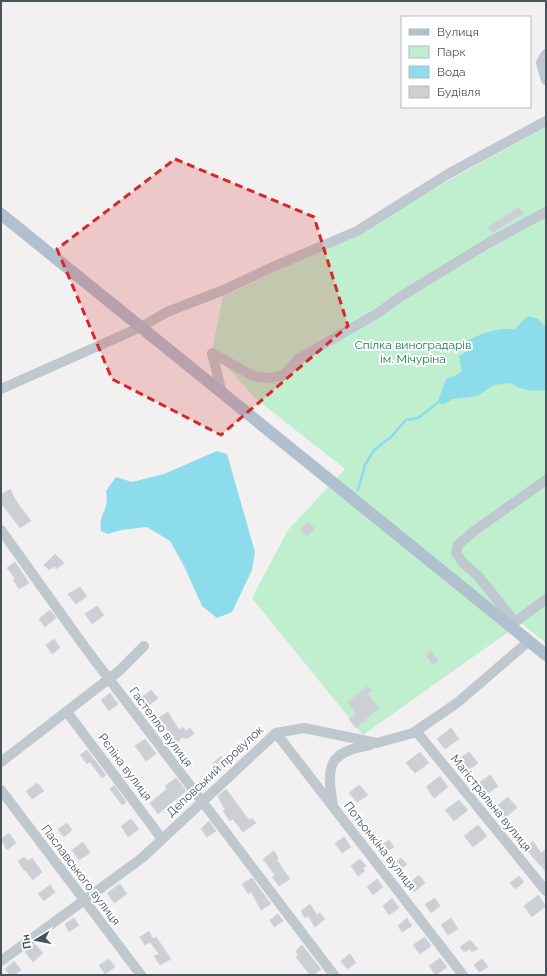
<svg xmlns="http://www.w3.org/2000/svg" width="547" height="976" font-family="Raleway,sans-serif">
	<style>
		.green { fill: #bfefcf }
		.water { fill: #8cdceb }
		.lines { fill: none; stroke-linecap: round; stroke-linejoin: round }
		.stream { stroke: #8cdceb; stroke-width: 2.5 }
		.building { fill: #cccfd4; stroke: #d4d6db }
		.minor { stroke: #bec8ce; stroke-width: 10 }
		.major { stroke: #b0c0ce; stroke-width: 12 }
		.marked { fill: #d62828; fill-opacity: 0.2; stroke: #d62828; stroke-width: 3; stroke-dasharray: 8 5; stroke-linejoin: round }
		.labels { text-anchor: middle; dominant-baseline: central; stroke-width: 4; stroke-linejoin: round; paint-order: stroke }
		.park-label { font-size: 12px; fill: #187e46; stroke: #fff }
		.street-label { font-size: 12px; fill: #48545d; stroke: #fff }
	</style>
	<rect width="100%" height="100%" fill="#f2f0f0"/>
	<path class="green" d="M546 127V643L521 623 363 735 252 598 288 530 345 469 255 398 212 350 223 297 357 231Z"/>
	<path class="water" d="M527 316 538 319 546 327V390C533 392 521 390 510 383L494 385 477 396 453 399 444 404 437 403 446 379 457 375 462 371 459 356 467 351 465 342C479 335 498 326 514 330Z
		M217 451 227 454 255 552 252 570 232 612 217 618 202 606 184 566 170 541 147 527 121 530 108 534 101 531C98 513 110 511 106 491L116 477 132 482 164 474Z"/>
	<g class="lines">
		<path class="stream" d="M358 490 365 465 374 450 391 437 406 420 418 418 437 403"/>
	</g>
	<path class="building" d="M519 207 523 214 492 233 488 227Z
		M10 489 16 501 31 521 20 528 1 503V495Z
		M309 522 315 529 307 536 300 529Z
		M55 554 64 563 56 569 55 566 49 570 44 565Z
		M15 562 29 583 19 589 13 580 15 578 7 568Z
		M80 587 87 596 76 604 68 594Z
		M97 606 104 615 92 624 85 614Z
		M50 610 56 618 45 627 39 619Z
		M54 639 60 648 52 654 46 645Z
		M431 651 439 660 433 665 426 655Z
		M368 686 372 691 368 694 379 708 356 728 349 719 356 714 347 702Z
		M151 690 158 698 148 706 142 697Z
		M110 693 118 704 109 711 101 700Z
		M168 712 179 730 183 727 186 731 190 728 194 734 186 739 183 737 176 743 158 718Z
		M451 728 459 739 445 749 437 739Z
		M145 739 156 754 146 761 135 746Z
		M87 750 106 775 102 778 90 762 87 764 80 755Z
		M420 752 429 763 415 773 406 763Z
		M469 752 478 763 464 773 455 762Z
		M221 756 226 764 218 772 212 764Z
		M490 775 498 786 484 796 476 785Z
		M440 776 448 787 434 798 426 787Z
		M176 778 186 791 158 814 150 803 167 789 165 786Z
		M37 783 44 791 32 799 26 791Z
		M114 785 126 802 122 805 110 789Z
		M359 785 368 795 357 802 349 793Z
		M226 789 249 820 252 818 256 823 243 832 233 819 230 821 223 811 225 810 218 796Z
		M508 797 517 808 503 819 494 808Z
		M459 800 468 810 454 821 445 810Z
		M131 819 139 829 128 837 121 826Z
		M209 821 216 831 207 837 201 829Z
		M67 823 72 830 64 837 58 829Z
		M478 825 487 836 473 847 464 836Z
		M9 833 16 843 7 850 1 839Z
		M344 837 351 847 342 853 335 843Z
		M389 840 394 847 384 853 380 846Z
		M533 841 541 853 546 849V872L525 848Z
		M83 842 90 853 79 860 72 850Z
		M274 851 278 858 277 860 290 879 279 886 272 877 275 875 263 859Z
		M24 857 28 861 32 858 42 872 33 880 25 870H24L18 861Z
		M401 858 407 864 397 872 392 866Z
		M360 859 366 866 363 868 365 871 358 876 351 866Z
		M419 875 425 883 414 892 408 884Z
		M519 876 524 882 515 889 510 883Z
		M252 878 271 904 261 910 251 892 248 894 242 884Z
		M377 879 383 887 373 895 367 887Z
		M120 884 127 894 114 903 107 893Z
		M50 885 55 892 44 901 38 894Z
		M538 895 546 906 532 917 524 906Z
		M392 898 399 908 389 915 383 906Z
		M435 898 440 906 431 913 425 904Z
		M310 904 317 915 320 913 325 919 315 927 308 916 305 918 301 911Z
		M278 914 283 921 274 927 270 920Z
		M74 918 79 925 69 932 65 924Z
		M407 918 412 926 402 932 398 926Z
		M451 918 458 929 448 935 441 925Z
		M149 931 153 939 156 937 171 959 160 965 154 956 159 954 150 942 145 945 140 937Z
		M425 937 431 946 420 954 413 945Z
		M470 940 478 949 472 952 470 949 464 952 460 947Z
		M35 944 43 953 33 962 25 952Z
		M302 945 321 969 313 975H310L296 957 298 955 296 951Z
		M350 954 356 963 347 969 341 961Z
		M440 958 447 967 436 975 429 966Z
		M109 959 115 967 105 974 99 965Z
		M482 959 488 967 479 972 474 965Z
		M14 961 21 970 14 975H10L5 969Z"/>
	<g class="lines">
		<path class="minor" d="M546 54 541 63 546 80
			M1 389 141 327 167 312 226 289 268 269 357 231 448 174 546 121
			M222 393 212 353 253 376 270 378 284 375 298 359 378 313 400 297 490 242 546 212
			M1 530 84 646 334 975
			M515 622 478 576 463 563 456 553 458 545 474 531 546 480
			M510 626 546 599
			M67 712 162 839
			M416 731 546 891
			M276 733 463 975
			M1 762 119 671 144 646
			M1 790 141 975
			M333 805C326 766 328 752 370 745
			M1 961 142 858 276 733 304 728 377 743 413 733 457 703 529 641"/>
		<path class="major" d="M1 214 546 655"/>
	</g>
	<path class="marked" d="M175 159 314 217 348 326 221 435 112 379 57 249Z"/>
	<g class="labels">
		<g class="park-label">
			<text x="413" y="345">Спілка виноградарів<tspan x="413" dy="14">ім. Мічуріна</tspan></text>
		</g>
		<g class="street-label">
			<text transform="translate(161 727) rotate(53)">Гастелло вулиця</text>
			<text transform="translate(125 767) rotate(53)">Рєпіна вулиця</text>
			<text transform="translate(215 771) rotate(-43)">Деповський провулок</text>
			<text transform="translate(491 803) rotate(51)">Магістральна вулиця</text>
			<text transform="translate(380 846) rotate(52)">Потьомкіна вулиця</text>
			<text transform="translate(81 875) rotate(53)">Паславського вулиця</text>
		</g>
	</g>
	<rect width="547" height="976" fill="none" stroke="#48545d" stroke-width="4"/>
	<rect x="401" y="16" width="130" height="92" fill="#ffffff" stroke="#b6bbbe"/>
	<rect x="409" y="29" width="20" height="6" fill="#b0c0ce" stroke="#b6bbbe"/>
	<text x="437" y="36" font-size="12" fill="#48545d">Вулиця</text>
	<rect x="409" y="46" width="20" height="12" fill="#bfefcf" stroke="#b6bbbe"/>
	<text x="437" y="56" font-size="12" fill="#48545d">Парк</text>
	<rect x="409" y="66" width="20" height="12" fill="#8cdceb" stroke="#b6bbbe"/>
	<text x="437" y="76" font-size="12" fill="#48545d">Вода</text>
	<rect x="409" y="86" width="20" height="12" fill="#cccfd4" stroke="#b6bbbe"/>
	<text x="437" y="96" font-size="12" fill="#48545d">Будівля</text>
	<g transform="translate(36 940) rotate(260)" stroke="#ffffff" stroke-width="3" paint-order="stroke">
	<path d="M0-3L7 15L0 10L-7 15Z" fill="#48545d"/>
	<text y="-6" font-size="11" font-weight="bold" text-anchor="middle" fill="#48545d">Пн</text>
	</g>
</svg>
